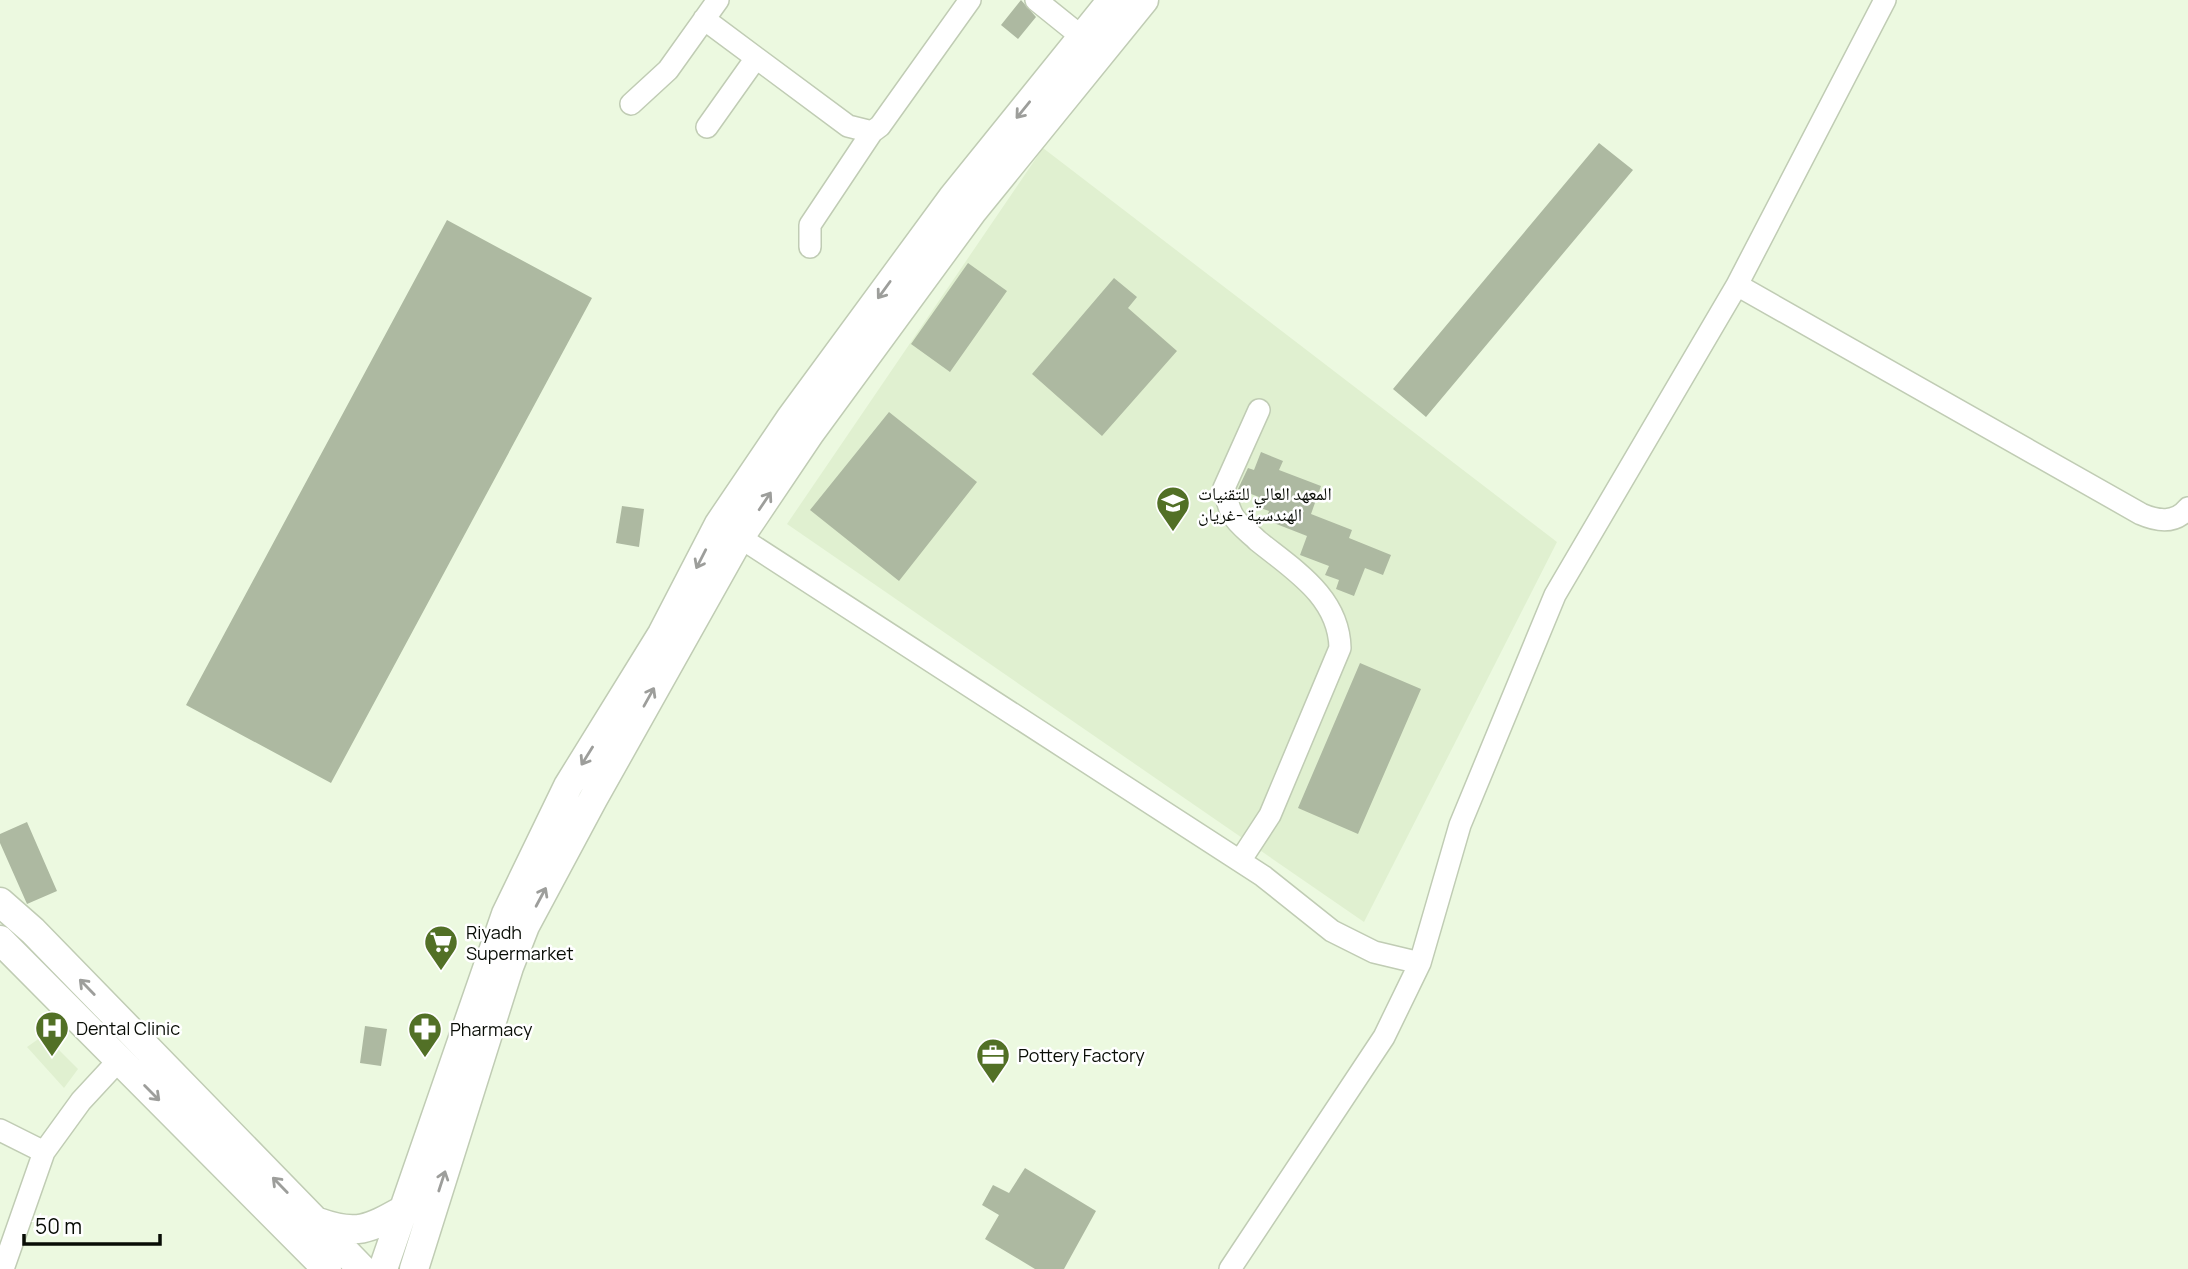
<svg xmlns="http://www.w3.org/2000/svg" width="2188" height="1269" font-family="Manrope,'Noto Naskh Arabic',sans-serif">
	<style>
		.built { fill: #e0f0d0 }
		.building { fill: #adb9a1 }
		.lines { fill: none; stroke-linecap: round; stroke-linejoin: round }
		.minor-casing { stroke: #c0ccb4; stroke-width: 24 }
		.major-casing { stroke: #c0ccb4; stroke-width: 31 }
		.minor { stroke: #fff; stroke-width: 21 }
		.major { stroke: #fff; stroke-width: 28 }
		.oneway { stroke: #9d9e9b }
		.labels { text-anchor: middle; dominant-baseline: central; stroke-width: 5; stroke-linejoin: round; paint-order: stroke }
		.poi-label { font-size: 18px; fill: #090d06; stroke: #fff; text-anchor: start }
	</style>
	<rect width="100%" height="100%" fill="#ecf9e0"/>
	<path class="built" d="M1043 148 1557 542 1364 922 787 524Z
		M44 1035 78 1069 64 1088 27 1047Z"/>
	<path class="building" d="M1021 0 1036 17 1018 39 1001 25Z
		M1599 143 1633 170 1426 417 1393 389Z
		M447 220 592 298 331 783 186 705Z
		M968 263 1007 291 950 372 911 344Z
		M1114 278 1137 297 1128 308 1177 351 1102 436 1032 374Z
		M889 412 977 482 899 581 810 510Z
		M1261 452 1283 461 1279 470 1321 486 1311 514 1352 530 1349 538 1391 555 1383 575 1365 568 1354 596 1336 589 1339 580 1325 575 1329 566 1300 555 1307 536 1266 520 1269 511 1255 506 1259 497 1238 489 1248 468 1254 470Z
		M622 506 644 509 639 547 616 543Z
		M1360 663 1421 689 1358 834 1298 808Z
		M27 822 57 891 27 904 0 843V834Z
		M365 1026 387 1029 381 1066 360 1063Z
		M1025 1168 1096 1211 1064 1269H1035L985 1239 999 1215 982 1205 993 1185 1009 1193Z"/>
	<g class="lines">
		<g class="minor-casing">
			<path id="minor" d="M1036 0 1082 37
				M704 19 848 126 872 132 880 126 970 0
				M631 104 668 70 718 0
				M707 127 756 58
				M810 247V225L872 132
				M1737 285 2141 514C2157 521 2175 524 2188 508
				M727 529 1263 876 1332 931 1374 952 1420 963
				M1240 861 1270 815 1340 648C1339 597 1294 570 1258 541 1250 533 1237 524 1232 514 1228 506 1226 497 1224 488L1259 410
				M0 1130 44 1152
				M3 1269 44 1152 81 1101 119 1060
				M1230 1269 1384 1037 1420 963 1460 825 1555 595 1737 285 1885 0"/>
		</g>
		<g class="major-casing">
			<path id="major" d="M0 902 33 931 362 1269
				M0 940 327 1269
				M318 1222C357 1236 369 1229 403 1210
				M383 1269 506 914 568 786 662 634 719 524 790 419 953 197 1112 0
				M414 1269 509 967 525 926 593 799 740 537 810 433 972 212 1144 0"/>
		</g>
		<use href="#minor" class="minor"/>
		<use href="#major" class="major"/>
	</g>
	<defs><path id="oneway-shaft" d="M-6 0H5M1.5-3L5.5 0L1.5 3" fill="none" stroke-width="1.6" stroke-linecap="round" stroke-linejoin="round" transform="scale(1.75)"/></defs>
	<g class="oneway">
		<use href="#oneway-shaft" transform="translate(1023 110) rotate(129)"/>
		<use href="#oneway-shaft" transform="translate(884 290) rotate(126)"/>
		<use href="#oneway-shaft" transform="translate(765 501) rotate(-56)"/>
		<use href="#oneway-shaft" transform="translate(701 559) rotate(117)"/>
		<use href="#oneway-shaft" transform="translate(649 697) rotate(-61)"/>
		<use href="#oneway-shaft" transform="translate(587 756) rotate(122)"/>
		<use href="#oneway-shaft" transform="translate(541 897) rotate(-62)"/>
		<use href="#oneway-shaft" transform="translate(87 987) rotate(-134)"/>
		<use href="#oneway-shaft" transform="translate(152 1093) rotate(45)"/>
		<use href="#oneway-shaft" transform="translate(442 1181) rotate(-72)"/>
		<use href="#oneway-shaft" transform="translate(280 1185) rotate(-134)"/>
	</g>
	<defs>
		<g id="university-pin" transform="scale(1.75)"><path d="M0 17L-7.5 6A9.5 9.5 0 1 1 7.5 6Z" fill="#527026" stroke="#fff"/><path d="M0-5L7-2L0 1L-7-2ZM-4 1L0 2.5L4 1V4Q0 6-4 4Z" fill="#fff"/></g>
		<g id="supermarket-pin" transform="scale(1.75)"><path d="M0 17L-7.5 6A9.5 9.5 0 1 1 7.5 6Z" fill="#527026" stroke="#fff"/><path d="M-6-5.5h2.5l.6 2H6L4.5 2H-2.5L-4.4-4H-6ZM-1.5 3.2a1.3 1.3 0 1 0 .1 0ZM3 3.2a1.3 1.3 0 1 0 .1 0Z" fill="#fff"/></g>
		<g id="hospital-pin" transform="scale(1.75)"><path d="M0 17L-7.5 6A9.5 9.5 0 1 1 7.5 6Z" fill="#527026" stroke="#fff"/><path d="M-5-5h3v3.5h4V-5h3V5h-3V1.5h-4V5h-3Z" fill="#fff"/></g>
		<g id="pharmacy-pin" transform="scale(1.75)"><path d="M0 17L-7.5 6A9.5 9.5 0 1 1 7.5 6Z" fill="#527026" stroke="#fff"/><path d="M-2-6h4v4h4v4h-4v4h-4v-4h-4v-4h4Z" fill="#fff"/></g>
		<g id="office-pin" transform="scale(1.75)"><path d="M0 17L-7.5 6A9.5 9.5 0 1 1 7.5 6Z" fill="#527026" stroke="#fff"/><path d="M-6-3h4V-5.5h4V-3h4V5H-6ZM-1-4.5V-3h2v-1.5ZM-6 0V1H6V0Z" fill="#fff"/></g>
	</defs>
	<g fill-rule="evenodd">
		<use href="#university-pin" x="1173" y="503"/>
		<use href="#supermarket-pin" x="441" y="942"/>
		<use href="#hospital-pin" x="52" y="1028"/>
		<use href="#pharmacy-pin" x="425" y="1029"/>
		<use href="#office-pin" x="993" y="1055"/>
	</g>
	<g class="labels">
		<g class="poi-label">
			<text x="1198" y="493">المعهد العالي للتقنيات<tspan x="1198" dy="21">الهندسية -غريان</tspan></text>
			<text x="466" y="932">Riyadh<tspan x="466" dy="21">Supermarket</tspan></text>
			<text x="76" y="1028">Dental Clinic</text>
			<text x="450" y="1029">Pharmacy</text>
			<text x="1018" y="1055">Pottery Factory</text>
		</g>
	</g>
	<path d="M24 1234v10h136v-10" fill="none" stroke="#090d06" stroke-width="3.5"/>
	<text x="35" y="1234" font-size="21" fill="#090d06" stroke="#ffffff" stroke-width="5" paint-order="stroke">50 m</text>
</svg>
